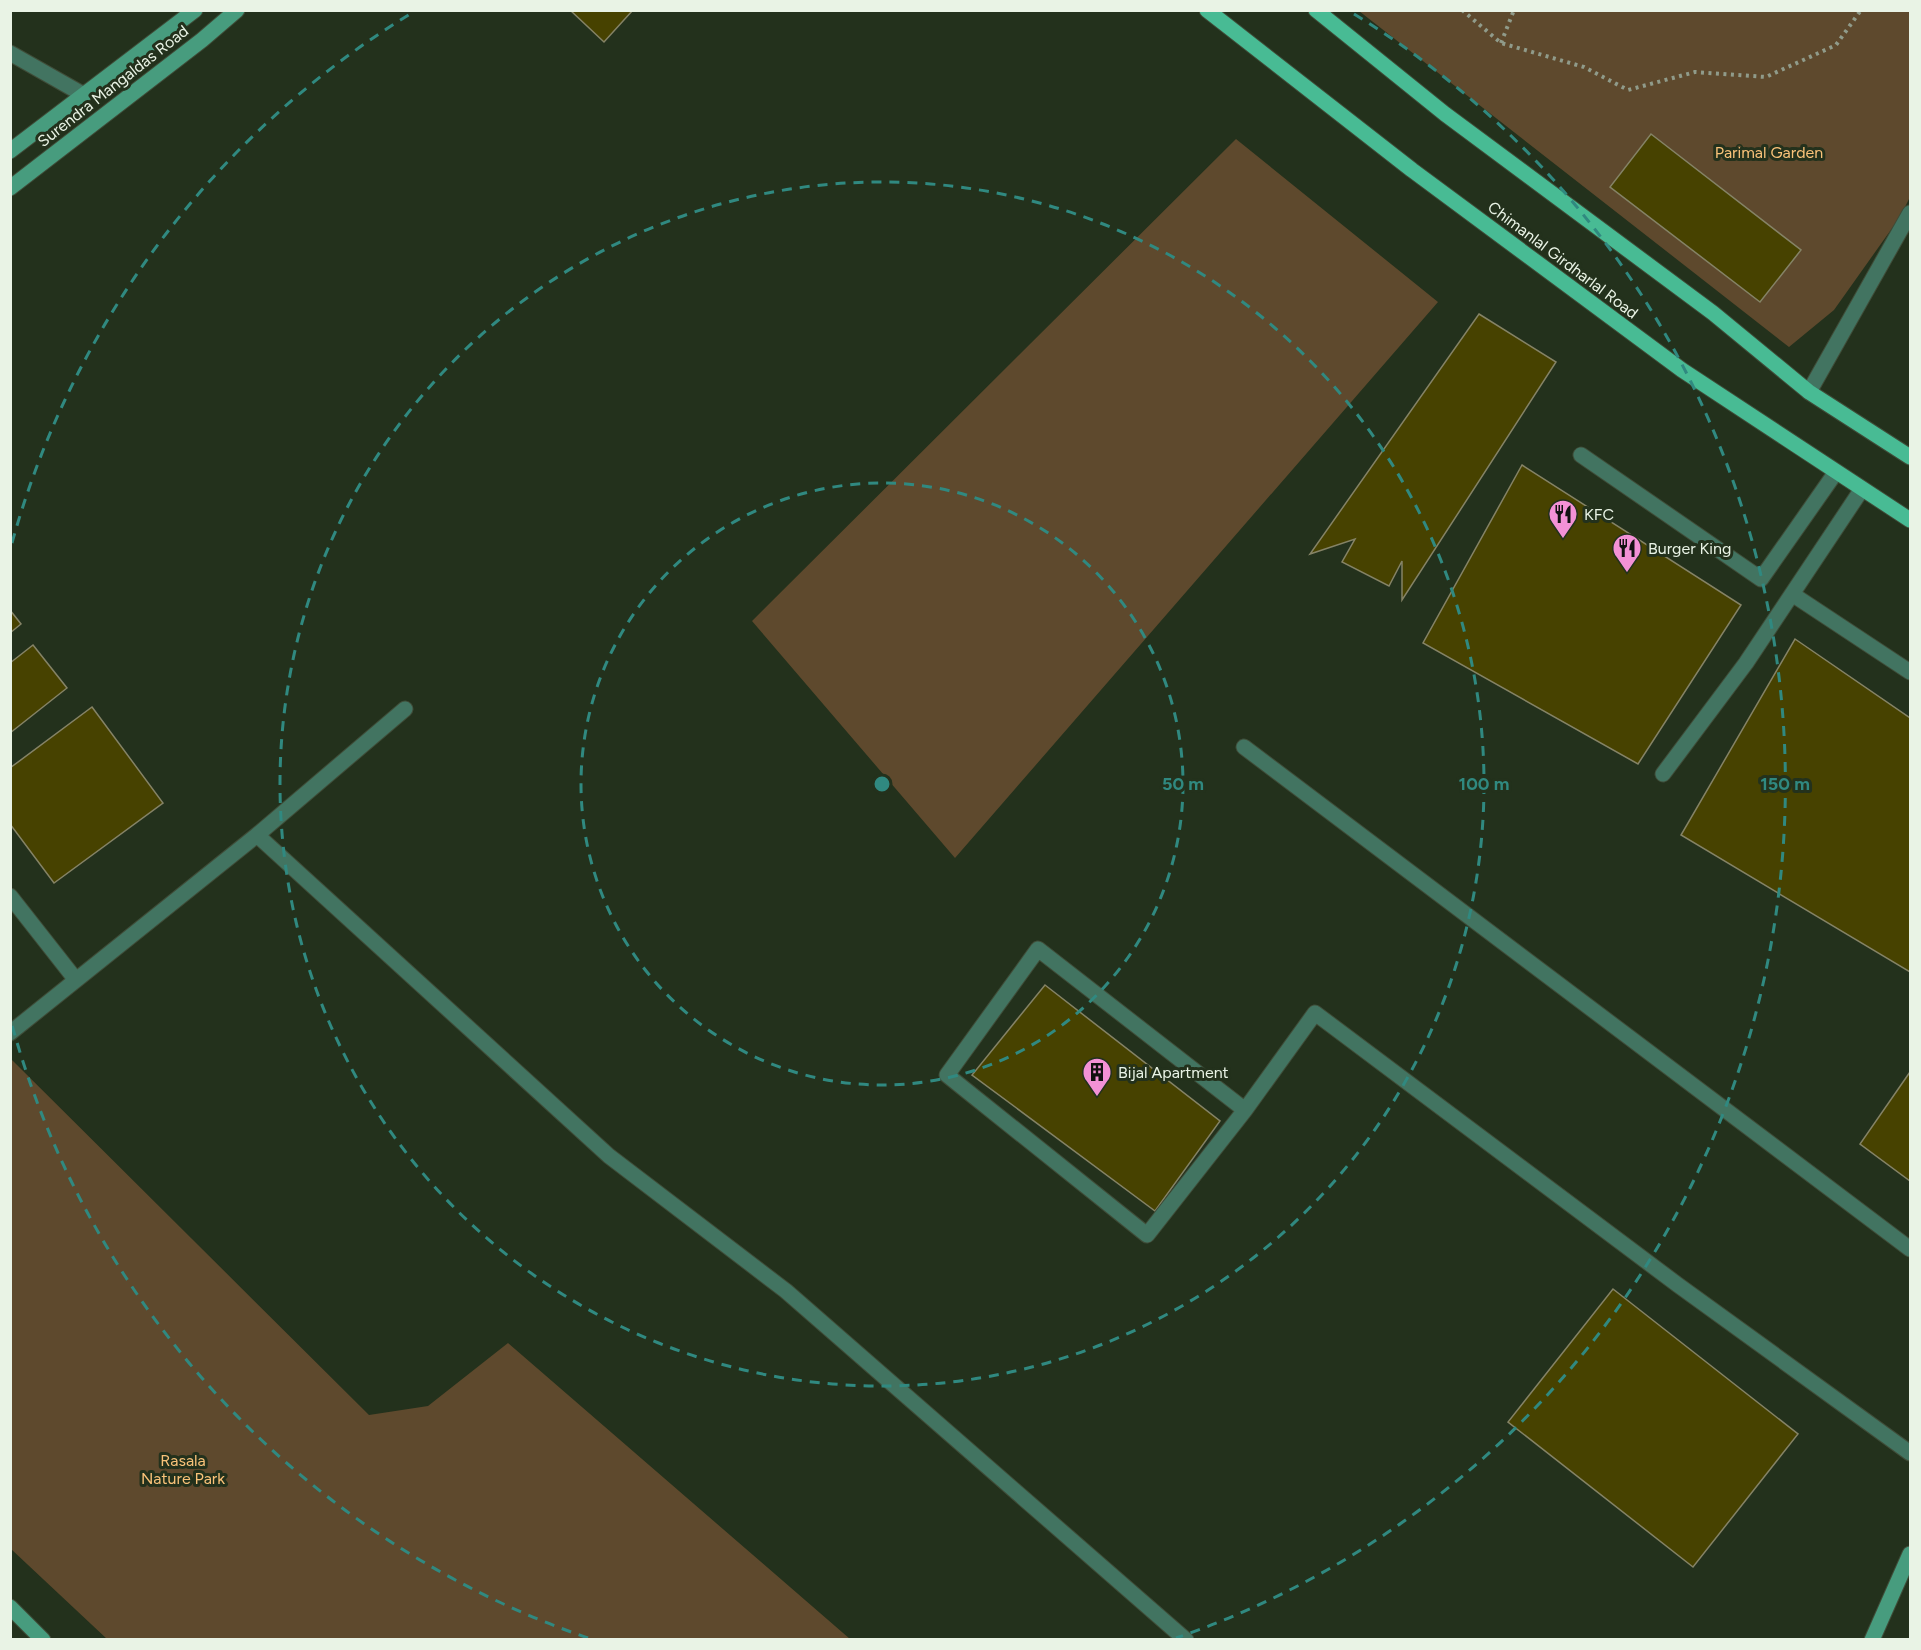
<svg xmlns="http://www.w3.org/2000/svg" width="1921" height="1650" font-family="Figtree,sans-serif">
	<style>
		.green { fill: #5e492d }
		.building { fill: #474200; stroke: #858366; stroke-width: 1.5 }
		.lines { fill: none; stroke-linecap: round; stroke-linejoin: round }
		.service-casing { stroke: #3f4c38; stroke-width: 17 }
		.minor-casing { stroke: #3f4c38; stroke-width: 17 }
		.tertiary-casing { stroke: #3f4c38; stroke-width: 17 }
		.secondary-casing { stroke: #3f4c38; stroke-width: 17 }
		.primary-casing { stroke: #3f4c38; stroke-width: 17 }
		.path { stroke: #909b8a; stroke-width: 4; stroke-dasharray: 3 4.5; stroke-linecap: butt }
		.service { stroke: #427461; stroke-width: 15 }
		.minor { stroke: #427461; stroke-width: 15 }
		.tertiary { stroke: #427461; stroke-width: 15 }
		.secondary { stroke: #479c7e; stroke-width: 15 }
		.primary { stroke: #48bb94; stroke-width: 15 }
		.ring { fill: none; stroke: #308980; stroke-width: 3; stroke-dasharray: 10 8 }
		.labels { text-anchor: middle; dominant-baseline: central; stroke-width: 6; stroke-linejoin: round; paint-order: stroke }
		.street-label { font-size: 16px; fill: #e9f3e5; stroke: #23311c }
		.park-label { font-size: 16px; fill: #f9c279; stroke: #23311c }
		.poi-label { font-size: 16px; fill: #e9f3e5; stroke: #23311c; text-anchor: start }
		.centre { fill: #308980; stroke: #23311c; stroke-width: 3 }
		.ring-label { font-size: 18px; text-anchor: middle; font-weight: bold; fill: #308980; stroke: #23311c; stroke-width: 6; stroke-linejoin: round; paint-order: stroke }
	</style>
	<rect width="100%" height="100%" fill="#23311c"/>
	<path class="green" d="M1359 11H1910V197L1900 217 1834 310 1789 347Z
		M1236 139 1438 302 955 858 752 621Z
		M11 1059 369 1415 428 1406 508 1343 850 1639H107L11 1549Z"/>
	<path class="building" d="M570 10H633L604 42Z
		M1651 134 1801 250 1760 302 1610 187Z
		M1479 314 1556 362 1402 600V561L1389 586 1342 562 1355 539 1310 554Z
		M1522 465 1741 605 1638 764 1423 643Z
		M10 610 21 624 10 633Z
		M1795 639 1910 718V972L1681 835Z
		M33 645 67 688 10 733V663Z
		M92 707 163 803 54 883 10 824V768Z
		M1045 985 1220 1121 1155 1211 972 1075Z
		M1910 1072V1181L1860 1144Z
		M1613 1289 1798 1434 1693 1567 1508 1422Z"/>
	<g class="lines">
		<g class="service-casing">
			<path id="service" d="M1581 455 1761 579 1836 472
				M1792 594 1910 672
				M1663 774 1746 663 1862 489"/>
		</g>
		<g class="minor-casing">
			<path id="minor" d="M10 53 84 95
				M1244 747 1910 1249
				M257 835 405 709
				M10 896 76 980
				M10 1033 257 835 609 1156 786 1291 1186 1640
				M1245 1110 1038 949 947 1075 1147 1235 1245 1110 1315 1013 1678 1285 1910 1453"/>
		</g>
		<g class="tertiary-casing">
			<path id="tertiary" d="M1809 392 1910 213"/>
		</g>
		<g class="secondary-casing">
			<path id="secondary" d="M10 151 195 10
				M10 188 202 40 237 10
				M10 1607 43 1640
				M1872 1640 1910 1554"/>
		</g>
		<g class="primary-casing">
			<path id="primary" d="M1207 10 1412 170 1682 370 1910 520
				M1316 10 1445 114 1713 313 1809 392 1910 457"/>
		</g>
		<path class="path" d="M1462 10 1501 43 1584 67 1628 90 1695 72 1766 77 1836 45 1861 10
			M1501 43 1514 10"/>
		<use href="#service" class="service"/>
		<use href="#minor" class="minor"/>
		<use href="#tertiary" class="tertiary"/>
		<use href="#secondary" class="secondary"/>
		<use href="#primary" class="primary"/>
	</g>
	<g class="ring">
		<circle cx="882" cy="784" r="301"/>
		<circle cx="882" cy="784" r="602"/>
		<path d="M588 1638A903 903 0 0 1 12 1025M12 543A903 903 0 0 1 410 14M1354 14A903 903 0 0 1 1176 1638"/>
	</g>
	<defs>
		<g id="restaurant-pin" transform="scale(1.5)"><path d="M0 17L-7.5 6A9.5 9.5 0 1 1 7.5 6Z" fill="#f391d6" stroke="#23311c"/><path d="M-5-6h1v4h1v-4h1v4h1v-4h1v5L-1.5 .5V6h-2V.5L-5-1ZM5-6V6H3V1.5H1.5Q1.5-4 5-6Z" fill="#111"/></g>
		<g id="building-pin" transform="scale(1.5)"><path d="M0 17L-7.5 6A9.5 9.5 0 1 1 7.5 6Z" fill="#f391d6" stroke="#23311c"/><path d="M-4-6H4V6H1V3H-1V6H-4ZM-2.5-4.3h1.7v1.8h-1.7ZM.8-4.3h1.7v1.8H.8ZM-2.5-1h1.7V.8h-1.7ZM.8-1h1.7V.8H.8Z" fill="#111"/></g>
	</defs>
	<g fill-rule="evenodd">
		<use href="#restaurant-pin" x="1563" y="514"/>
		<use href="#restaurant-pin" x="1627" y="548"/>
		<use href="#building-pin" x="1097" y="1072"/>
	</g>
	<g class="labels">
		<g class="street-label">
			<text transform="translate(113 86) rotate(-38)">Surendra Mangaldas Road</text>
			<text transform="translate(1563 260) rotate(37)">Chimanlal Girdharlal Road</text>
		</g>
		<g class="park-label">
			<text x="1769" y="152">Parimal Garden</text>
			<text x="183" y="1460">Rasala<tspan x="183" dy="18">Nature Park</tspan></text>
		</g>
		<g class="poi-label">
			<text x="1584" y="514">KFC</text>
			<text x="1648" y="548">Burger King</text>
			<text x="1118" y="1072">Bijal Apartment</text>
		</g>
	</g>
	<circle cx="882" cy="784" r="9" class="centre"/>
	<g class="ring-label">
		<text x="1183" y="790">50 m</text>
		<text x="1484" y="790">100 m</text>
		<text x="1785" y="790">150 m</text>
	</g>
	<rect width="1921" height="1650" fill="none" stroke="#e9f3e5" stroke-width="24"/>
</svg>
